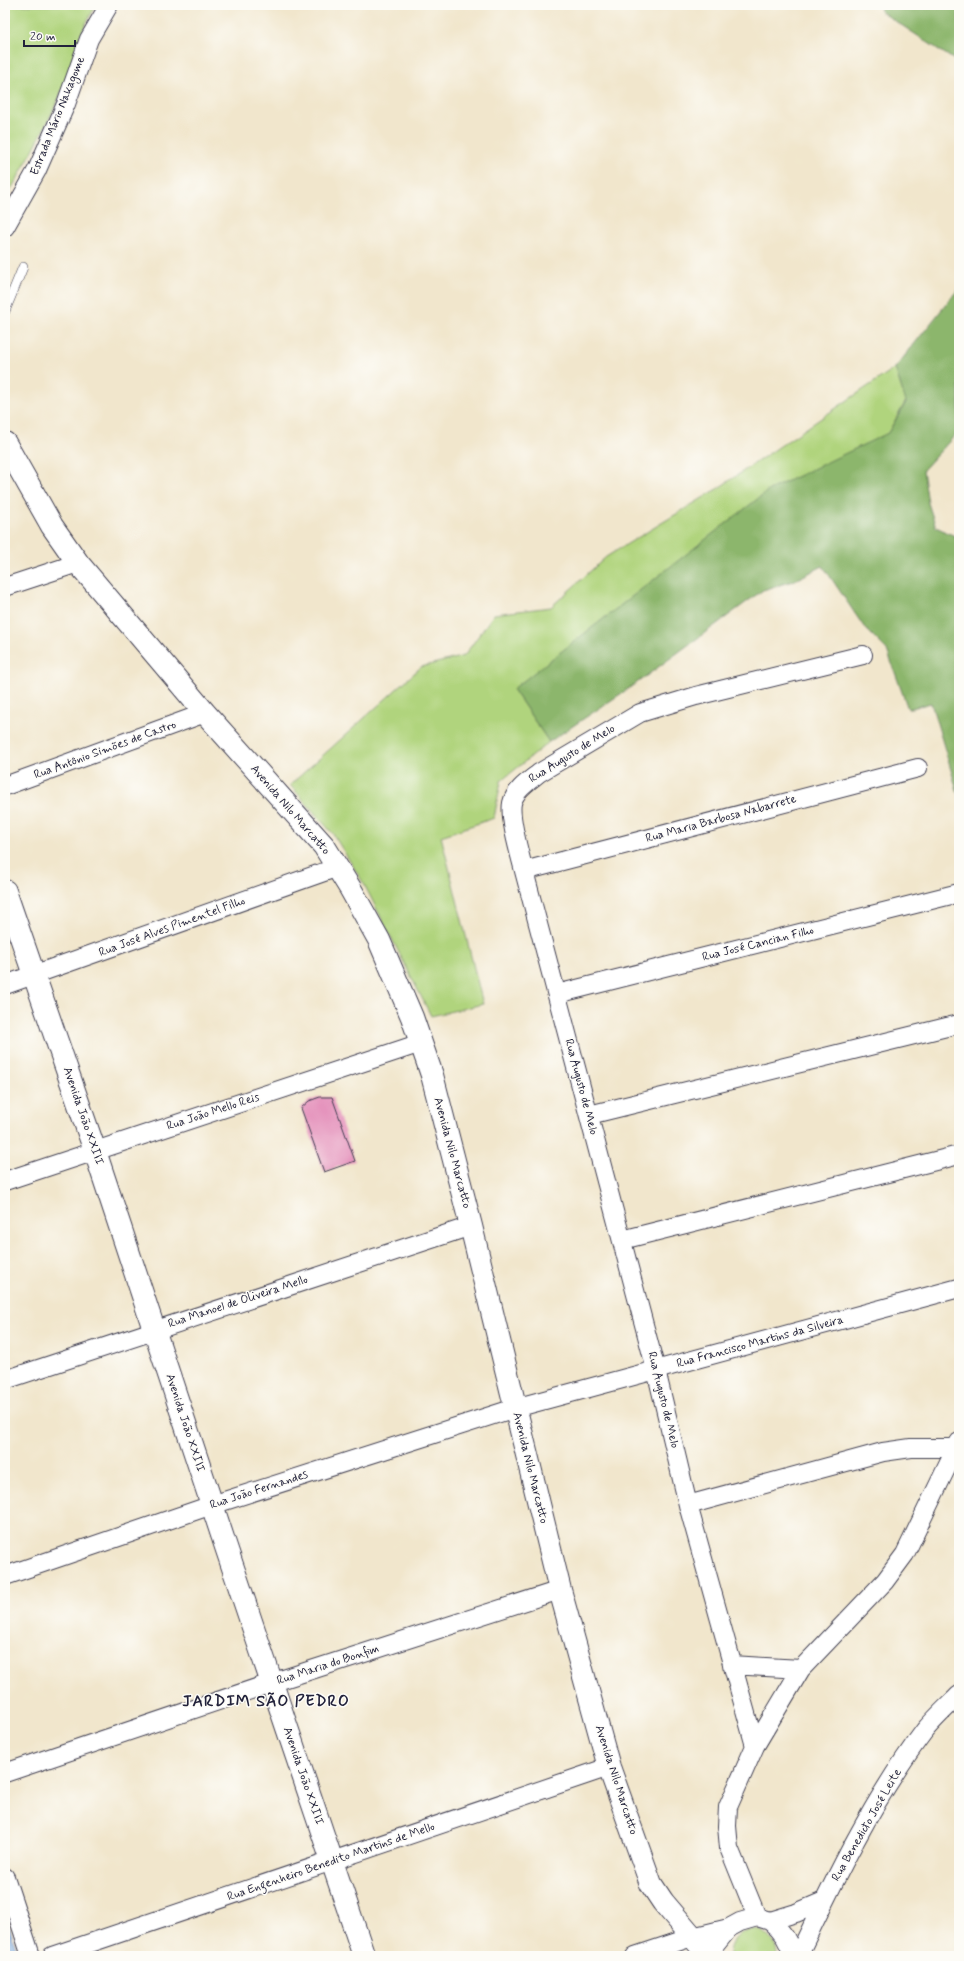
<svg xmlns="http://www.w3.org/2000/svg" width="964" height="1961" font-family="Mynerve,sans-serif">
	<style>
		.green { fill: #b0d47d; stroke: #697b5c }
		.forest { fill: #8cb66c; stroke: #576c54 }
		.water { fill: #70a2db; stroke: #49628b }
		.building { fill: #e594bd }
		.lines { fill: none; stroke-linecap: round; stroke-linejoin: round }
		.service-casing { stroke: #413f51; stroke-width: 10 }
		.minor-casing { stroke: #413f51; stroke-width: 20 }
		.tertiary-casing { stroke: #413f51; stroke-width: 24 }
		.service { stroke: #fff; stroke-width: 9 }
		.minor { stroke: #fff; stroke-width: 18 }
		.tertiary { stroke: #fff; stroke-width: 22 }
		.labels { text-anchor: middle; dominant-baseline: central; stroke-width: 3; stroke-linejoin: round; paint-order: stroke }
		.street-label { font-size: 12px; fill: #22223b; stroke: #fdfcf7 }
		.district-label { font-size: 16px; font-weight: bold; letter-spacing: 1px; fill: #22223b; stroke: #fdfcf7 }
	</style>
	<rect width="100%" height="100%" fill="#fdfcf7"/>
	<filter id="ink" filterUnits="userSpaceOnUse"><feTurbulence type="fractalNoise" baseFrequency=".025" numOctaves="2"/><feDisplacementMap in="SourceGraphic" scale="8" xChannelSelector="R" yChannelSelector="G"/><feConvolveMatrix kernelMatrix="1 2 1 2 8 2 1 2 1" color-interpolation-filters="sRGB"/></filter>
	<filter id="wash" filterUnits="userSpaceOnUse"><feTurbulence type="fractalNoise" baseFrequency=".012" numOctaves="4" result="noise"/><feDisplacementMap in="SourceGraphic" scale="16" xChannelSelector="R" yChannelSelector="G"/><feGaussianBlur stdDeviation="0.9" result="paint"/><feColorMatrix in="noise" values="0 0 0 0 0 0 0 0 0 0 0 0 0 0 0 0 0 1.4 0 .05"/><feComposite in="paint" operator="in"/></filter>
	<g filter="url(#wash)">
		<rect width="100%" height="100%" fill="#f1e6cc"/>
		<path class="green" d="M5 5H97C77 32 72 67 59 98 43 133 24 167 5 200Z
			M895 368 906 401 888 433 513 689 549 742 501 781 494 818 441 836 483 1004 431 1016 364 884 333 834 290 785 421 667 464 656 494 614 551 607 606 557 714 491Z
			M755 1929C768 1933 777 1941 777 1956H730C729 1940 740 1931 755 1929Z"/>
		<path class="forest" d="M881 5H959V63L880 11Z
			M959 288V431L923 470 928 503 936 527 959 538V797L931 703 908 709 887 650 864 627 823 566 793 581 763 590 634 685 549 742 513 689 769 490 888 433 906 402 895 368Z"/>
		<path class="water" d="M5 1915 19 1956H8L5 1946Z"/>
		<g id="blocks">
			<path class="building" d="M320 1097H332L355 1161 324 1172 301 1108 309 1101Z"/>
		</g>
	</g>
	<g filter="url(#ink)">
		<use href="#blocks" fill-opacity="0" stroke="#413f51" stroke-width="1"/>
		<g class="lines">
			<g class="service-casing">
				<path id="service" d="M5 311 23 267"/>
			</g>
			<g class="minor-casing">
				<path id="minor" d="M5 227 37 170 66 104 89 39 109 5
					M5 587 78 563
					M5 786 205 713
					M524 871 918 768
					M5 985 338 867
					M557 994 959 893
					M589 1115 959 1024
					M5 1181 421 1043
					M622 1240 959 1155
					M5 1380 471 1226
					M688 1505 883 1452 911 1448H956
					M5 1576 212 1505 515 1408 959 1288
					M732 1665 801 1669
					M755 1746 688 1505 656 1370 524 871C520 855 509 818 512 803 515 790 529 781 539 773L640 713 696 696 863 655
					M5 1773 271 1683 560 1590
					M5 1877 31 1956
					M757 1917 729 1848 727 1826 728 1807 755 1746 801 1669 885 1581 905 1554 959 1442
					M770 1921C781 1930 790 1941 792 1956
					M708 1954 729 1928 740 1922 757 1917 770 1921 796 1913 824 1901
					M52 1956 609 1767
					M635 1956 692 1937 729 1928
					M798 1956C835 1878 873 1799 925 1730 935 1718 948 1706 959 1695"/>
			</g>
			<g class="tertiary-casing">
				<path id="tertiary" d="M5 443 52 526 78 563 205 713 324 846 350 888 379 940 412 1017 432 1075 471 1226 560 1590 609 1767 651 1884 663 1902 709 1956
					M5 891 95 1151 227 1550 364 1956"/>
			</g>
			<use href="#service" class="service"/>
			<use href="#minor" class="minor"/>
			<use href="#tertiary" class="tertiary"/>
		</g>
	</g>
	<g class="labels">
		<g class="street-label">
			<text transform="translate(58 116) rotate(-68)">Estrada Mário Nakagome</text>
			<text transform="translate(105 750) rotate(-20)">Rua Antônio Simões de Castro</text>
			<text transform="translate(572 754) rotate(-32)">Rua Augusto de Melo</text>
			<text transform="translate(290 810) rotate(49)">Avenida Nilo Marcatto</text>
			<text transform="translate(721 819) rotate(-15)">Rua Maria Barbosa Nabarrete</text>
			<text transform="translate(172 927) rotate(-20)">Rua José Alves Pimentel Filho</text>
			<text transform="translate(758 944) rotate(-14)">Rua José Cancian Filho</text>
			<text transform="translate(581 1087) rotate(75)">Rua Augusto de Melo</text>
			<text transform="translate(213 1112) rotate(-18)">Rua João Mello Reis</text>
			<text transform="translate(83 1116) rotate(71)">Avenida João XXIII</text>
			<text transform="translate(452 1153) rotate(75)">Avenida Nilo Marcatto</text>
			<text transform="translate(238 1302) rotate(-18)">Rua Manoel de Oliveira Mello</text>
			<text transform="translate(760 1342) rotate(-15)">Rua Francisco Martins da Silveira</text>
			<text transform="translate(663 1400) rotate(76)">Rua Augusto de Melo</text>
			<text transform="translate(185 1423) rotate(72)">Avenida João XXIII</text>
			<text transform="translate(530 1468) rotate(76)">Avenida Nilo Marcatto</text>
			<text transform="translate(259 1490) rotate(-18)">Rua João Fernandes</text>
			<text transform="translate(328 1665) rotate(-18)">Rua Maria do Bonfim</text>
			<text transform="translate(303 1776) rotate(71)">Avenida João XXIII</text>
			<text transform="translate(616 1780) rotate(72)">Avenida Nilo Marcatto</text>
			<text transform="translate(867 1825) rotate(-60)">Rua Benedicto José Leite</text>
			<text transform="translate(331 1862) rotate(-19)">Rua Engenheiro Benedito Martins de Mello</text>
		</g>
		<g class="district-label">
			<text x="266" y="1701">JARDIM SÃO PEDRO</text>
		</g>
	</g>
	<rect width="964" height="1961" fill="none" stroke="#fdfcf7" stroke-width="20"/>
	<path d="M24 40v6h51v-6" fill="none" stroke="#22223b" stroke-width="2"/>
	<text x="30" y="40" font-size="12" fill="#22223b" stroke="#fdfcf7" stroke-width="3" paint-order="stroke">20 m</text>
</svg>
